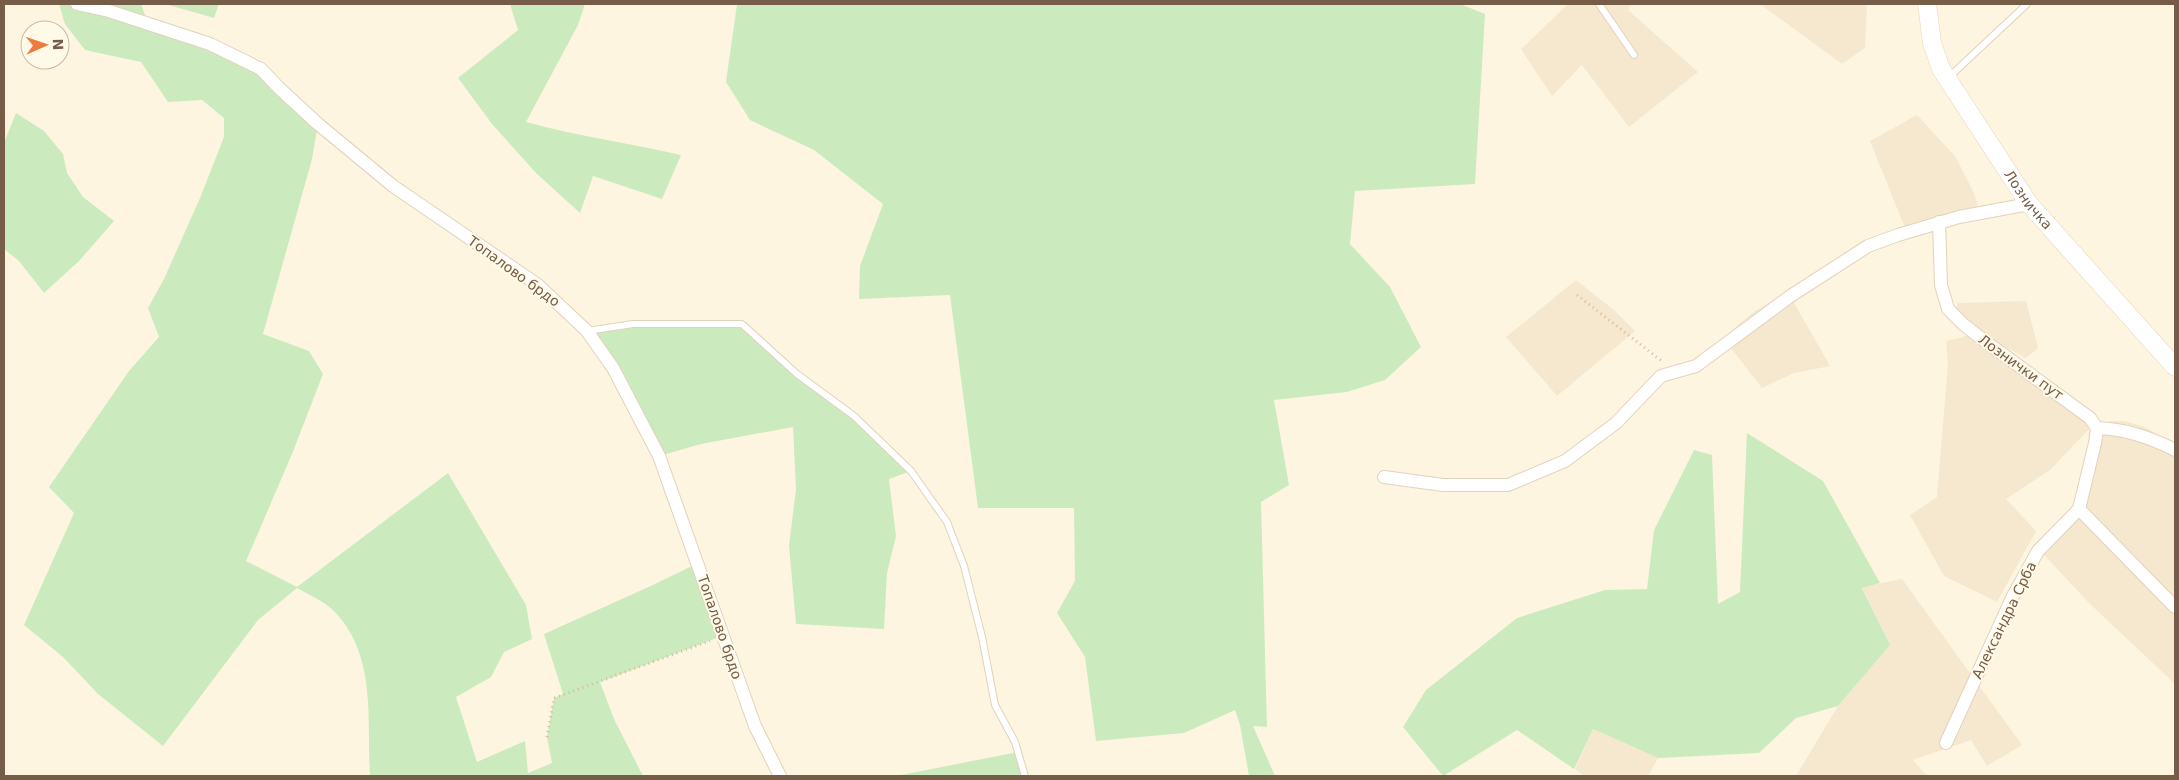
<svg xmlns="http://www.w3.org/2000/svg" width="2179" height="780" font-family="'DejaVu Sans',sans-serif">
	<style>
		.residential { fill: #f5e8cf }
		.green { fill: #cbebbf }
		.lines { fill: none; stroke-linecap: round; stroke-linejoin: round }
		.lane-casing { stroke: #e2d2bc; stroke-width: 8 }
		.street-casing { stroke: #e2d2bc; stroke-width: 14 }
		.secondary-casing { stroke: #e7d4ba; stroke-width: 19 }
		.path { stroke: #d8ba9a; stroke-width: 3; stroke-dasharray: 1 4; stroke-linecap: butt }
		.lane { stroke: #fff; stroke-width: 6 }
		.street { stroke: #fff; stroke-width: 12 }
		.secondary { stroke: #fff; stroke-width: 18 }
		.labels { text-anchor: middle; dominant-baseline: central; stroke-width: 4; stroke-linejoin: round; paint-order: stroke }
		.street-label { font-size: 14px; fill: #755d47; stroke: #fff9e8 }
	</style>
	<rect width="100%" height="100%" fill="#fdf5e0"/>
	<path class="residential" d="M1568 4H1632L1628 10 1698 72 1629 127 1582 65 1552 96 1521 49Z
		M1760 4H1867L1865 48 1842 64Z
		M1917 115 1955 156 1974 193 1978 208 1905 228 1870 141Z
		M1576 280 1614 310 1635 331 1557 396 1506 337Z
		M1788 292 1830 366 1794 373 1762 388 1723 338 1755 311Z
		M2026 301 2038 348 2026 358 1994 341 1957 311V303Z
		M1974 334 2092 426 2050 470 2006 499 2036 531 1997 602 1944 576 1910 515 1937 497 1948 363 1946 341Z
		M2110 421H2125L2147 428 2175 446V684L2088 602 2037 547 2079 502 2102 426Z
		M1902 579 2022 745 1987 766 1971 740 1913 760 1927 776H1796L1838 706 1890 645 1862 587Z
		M1593 729 1658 758 1648 776H1584L1575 769Z"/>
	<path class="green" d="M59 4H141L148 24 261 69 318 124 312 159 263 334 309 351 323 374 292 454 246 561 297 587 448 473 526 605 532 639 504 652 491 677 456 697 477 762 525 741 528 773 552 763 547 737 554 698 563 694 544 634 653 585 698 563 722 636 600 682 614 719 643 776H370C367 719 377 654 333 610 323 601 308 594 297 588L258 620 163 746 98 694 63 657 24 625 74 513 49 487 129 371 159 337 148 308 164 279 200 198 224 137V118L202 100 168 102 141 62 85 50 65 24Z
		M165 4H219L214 18Z
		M510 4H585L578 25 526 122C577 136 629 143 681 155L662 199 593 176 580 213 536 173 492 124 458 78 518 30Z
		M737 4H1460L1485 14 1475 184 1355 191 1350 244 1390 287 1421 347 1385 380 1347 392 1274 400 1289 485 1261 502 1267 727 1253 726 1275 776H1249L1240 725 1235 710 1184 733 1096 741 1085 657 1057 613 1075 581 1074 508H978L950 295 859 299 860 266 883 204 814 150 750 120 726 82Z
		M16 113 44 131 63 154 67 173 83 197 114 221 79 261 44 293 19 261 4 249V143Z
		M633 324H742L797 374 854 416 911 471 889 479 896 536 887 573 884 629 796 624 789 546 796 489 793 427 701 444 659 456 587 331Z
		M1747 433 1823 481 1880 583 1862 588 1890 645 1838 706 1796 718 1759 753 1658 758 1593 729 1574 769 1517 730 1443 776 1403 727 1426 690 1517 618 1605 590 1647 589 1654 530 1694 450 1712 455 1718 604 1740 592Z
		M1018 752 1025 776H896Z"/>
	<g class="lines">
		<g class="lane-casing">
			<path id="lane" d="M1599 4 1634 55
				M1948 78 2027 4
				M587 331 633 324H742L797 374 854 416 911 471 947 522 964 566 982 637 995 705 1015 742 1025 776"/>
		</g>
		<g class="street-casing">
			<path id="street" d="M77 4 109 11 210 44 261 69 279 88 318 124 393 186 538 285 587 331 613 368 659 456 755 726 780 776
				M1939 222 1941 285 1948 309 1963 324 1982 339 2090 418 2097 428
				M2097 428 2095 443 2079 509 2175 607
				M2097 428C2126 429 2150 437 2175 450
				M1384 477 1443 485H1508L1565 461 1616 423 1661 376 1696 366 1789 297 1868 246 1898 235 1959 217 2029 204
				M1946 743 2013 596 2038 551 2079 509"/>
		</g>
		<g class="secondary-casing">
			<g id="secondary">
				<path id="s1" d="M1927 4 1932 43 1941 69 2029 204 2175 367"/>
			</g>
		</g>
		<path class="path" d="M1577 295 1663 362
			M547 737 554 698 710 641"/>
		<use href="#lane" class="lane"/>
		<use href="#street" class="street"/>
		<use href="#secondary" class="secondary"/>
	</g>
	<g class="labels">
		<g class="street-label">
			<text stroke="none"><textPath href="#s1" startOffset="224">Лозничка</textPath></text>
			<text transform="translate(514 271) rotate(36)">Топалово брдо</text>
			<text transform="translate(2021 367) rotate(36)">Лознички пут</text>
			<text transform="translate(2004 620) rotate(-64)">Александра Срба</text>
			<text transform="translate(720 627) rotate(71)">Топалово брдо</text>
		</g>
	</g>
	<rect width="2179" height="780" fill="none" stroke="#755d47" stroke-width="10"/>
	<g transform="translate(45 45) rotate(88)"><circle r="24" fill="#fff9e8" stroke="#c8bba8"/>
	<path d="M0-4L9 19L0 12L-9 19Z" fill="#ed7b3f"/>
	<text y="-8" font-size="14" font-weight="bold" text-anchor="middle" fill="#755d47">N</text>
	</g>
</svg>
